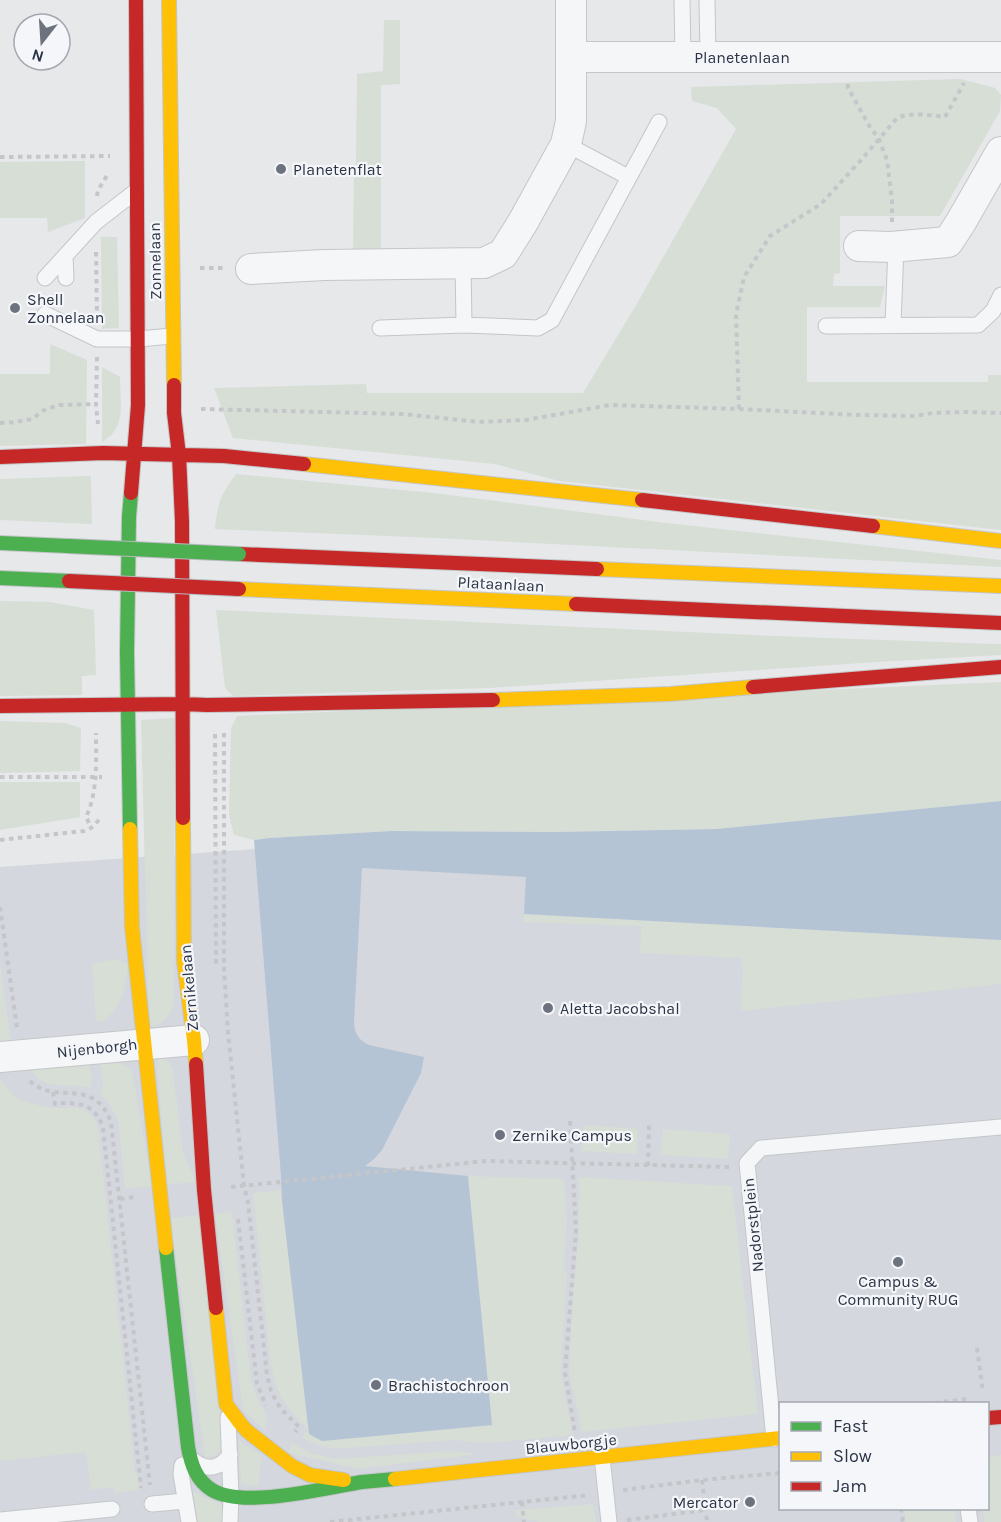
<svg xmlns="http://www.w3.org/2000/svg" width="1001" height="1522" font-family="Karla,sans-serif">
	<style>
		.built { fill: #d4d7dd; fill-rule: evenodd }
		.green { fill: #d6ded6 }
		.water { fill: #b4c4d5 }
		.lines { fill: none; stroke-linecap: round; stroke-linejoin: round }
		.lane-casing { stroke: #c4c6c8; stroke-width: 17 }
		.street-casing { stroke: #c4c6c8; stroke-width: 32 }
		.fast-casing { stroke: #c4c6c8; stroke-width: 16 }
		.slow-casing { stroke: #c4c6c8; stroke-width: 16 }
		.jam-casing { stroke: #c4c6c8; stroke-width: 16 }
		.path { stroke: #c5c6ca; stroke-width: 4; stroke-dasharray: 4.5 4.5; stroke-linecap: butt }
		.lane { stroke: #f5f6f7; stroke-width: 15 }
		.street { stroke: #f5f6f7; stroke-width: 30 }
		.fast { stroke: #4caf50; stroke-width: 14 }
		.slow { stroke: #ffc107; stroke-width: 14 }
		.jam { stroke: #c62828; stroke-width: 14 }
		.fast-bridge-casing { stroke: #b8bbbf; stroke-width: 16; stroke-linecap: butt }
		.jam-bridge-casing { stroke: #b8bbbf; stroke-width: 16; stroke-linecap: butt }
		.fast-bridge { stroke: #4caf50; stroke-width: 14 }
		.jam-bridge { stroke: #c62828; stroke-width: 14 }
		.poi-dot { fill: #6c737f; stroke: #f4f6f9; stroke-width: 2 }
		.labels { text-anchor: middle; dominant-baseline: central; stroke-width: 4.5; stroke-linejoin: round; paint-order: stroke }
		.street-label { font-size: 16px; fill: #2b3445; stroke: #f4f6f9 }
		.poi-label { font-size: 16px; fill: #2b3445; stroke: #f4f6f9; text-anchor: start }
	</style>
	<rect width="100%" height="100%" fill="#e6e8ea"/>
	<path class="built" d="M1001 845V1522H0V867L272 848ZM780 1404H988V1508H780Z"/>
	<path class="green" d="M384 20H400V84L381 85V252H353L354 168 356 163 357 74 383 71Z
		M960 79 995 88 1001 95 1000 111 940 216H840V273L834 274 833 286H885L880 307H807V382H988V375H1001V530L559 481 495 464 233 438 214 388 366 384 367 393H583L635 307 736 129 717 108 692 101 691 87Z
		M85 161V218L48 232 47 218H0V162Z
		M101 237H117L119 328 102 329Z
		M50 344 87 360 86 444 0 446V374H50Z
		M102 367 120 377C120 401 127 429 102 442Z
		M236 474 434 493 666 523 1001 560V567L436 538 215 529C218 502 220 496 236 474Z
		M91 476 92 524 0 520V479Z
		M0 601 50 602 94 610 96 675 82 676V695L0 696Z
		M216 610 773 636 995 644H1001V655L876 662 489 688 233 696 225 688Z
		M1001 682V801L716 829 555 832 391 831 269 838 254 840 234 835 229 815 231 728 237 716Z
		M175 718 174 1006C169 1016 161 1027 149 1026L141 720Z
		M0 721 65 723 81 728 80 771 0 773Z
		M0 782H80V817L0 830Z
		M524 914 1001 940V984L741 1011 743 966 741 958 640 953 641 926 524 922Z
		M119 959 128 965C125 991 124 1004 102 1022L96 1020 92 963Z
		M0 962 11 1044 0 1046Z
		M157 1057H164L171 1065 173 1071 183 1153 193 1175 195 1182 166 1185Z
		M100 1058C113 1060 122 1062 132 1070L152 1186 125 1189 118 1120 108 1102 100 1094 103 1086Z
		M88 1060 92 1080 90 1088C67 1082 43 1093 30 1067Z
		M0 1080C5 1085 10 1093 16 1097 23 1102 45 1107 53 1108 73 1109 88 1102 98 1126L135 1472H137L139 1490 115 1493 114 1487 91 1490 86 1452 0 1461Z
		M583 1125 638 1129 637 1154 582 1151Z
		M663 1129 730 1134 728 1159 661 1155Z
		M468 1176 564 1179 567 1223 564 1268 567 1273 561 1373 573 1435 499 1442 477 1443 455 1440 334 1449 318 1445 302 1438 308 1429C282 1403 277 1396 270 1360L253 1193 281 1190 309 1433 322 1441 492 1425Z
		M579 1177 732 1186 758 1414 582 1432 569 1373 572 1305 579 1232Z
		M232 1212 251 1380 257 1397 267 1416 265 1431 243 1410 215 1214Z
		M200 1215 223 1442C222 1452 216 1457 205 1457L170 1218Z
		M239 1441 262 1455 258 1486 241 1483Z
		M292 1443 313 1454 337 1459 450 1451 479 1454 358 1469 288 1453Z
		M1001 1455V1522H984L983 1509 988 1508V1457Z
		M191 1491 224 1505 223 1522H197Z
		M593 1504 596 1522H540L515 1516V1510Z
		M904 1509H954L956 1522H906Z"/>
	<path class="water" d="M1001 801V940L524 914 526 877 362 868 354 1022C354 1033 359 1041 369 1045L424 1057 421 1073 382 1150 374 1159 365 1166 468 1176 492 1425 322 1441 309 1434 282 1201 281 1176 254 840 269 838 391 831 555 832 716 829Z"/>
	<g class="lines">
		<g class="lane-casing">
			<path id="lane" d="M682 0 683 57
				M707 0 708 57
				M566 144 628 177
				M65 256 66 278
				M463 264 464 325
				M45 278 96 222 136 191
				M45 314 97 339H139L172 336
				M893 325 896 246
				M826 326 978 325 993 311 1001 295
				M380 328 464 325 538 328 552 320 659 122
				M228 1417 231 1497 230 1522
				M774 1439 747 1163 761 1148 1001 1127
				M602 1457 609 1522
				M194 1461C207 1471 221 1469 230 1454
				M182 1465 181 1474 189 1522
				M152 1504 185 1501
				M968 1508 970 1522
				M0 1520 112 1509"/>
		</g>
		<g class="street-casing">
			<path id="street" d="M571 57H1001
				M859 246 891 247 948 242 961 222 1001 152
				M251 269 324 265 484 263 503 254 523 222 566 144 571 121V0
				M0 1057 194 1040"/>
		</g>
		<g class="fast-casing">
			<path id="fast" d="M0 543 68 546
				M0 578 69 581
				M130 829 127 652 129 517 131 493
				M166 1248 188 1447C191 1464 196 1480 212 1490 243 1509 326 1488 362 1482 373 1481 384 1480 395 1479"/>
		</g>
		<g class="slow-casing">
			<path id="slow" d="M169 0 174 385
				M304 464 642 500
				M873 526 1001 541
				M597 569 1001 586
				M239 589 576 604
				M493 700 670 694 753 687
				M183 818 184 962 194 1040 196 1064
				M130 829 132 927 166 1248
				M216 1308 226 1404 240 1423 247 1431 292 1466 310 1475 344 1480
				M395 1479 780 1438"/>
		</g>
		<g class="jam-casing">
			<path id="jam" d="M174 385V413L179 455 182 521 183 818
				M0 457 103 453 224 456 304 464
				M131 493 138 405 136 0
				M642 500 873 526
				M239 554 597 569
				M576 604 1001 623
				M753 687 1001 667
				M0 706 182 704 207 705 493 700
				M196 1064 204 1190 216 1308
				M988 1418 1001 1417"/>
		</g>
		<path class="path" d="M848 84V88L870 127 879 139 887 160 892 200V222
			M0 157 110 156
			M97 196 98 190 108 174
			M96 252 97 316
			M200 268H226
			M97 357 96 404 98 424
			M201 409 403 414 479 422 526 420 610 405 739 409 858 415 914 416 933 413 965 412 1001 413
			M739 409 736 315 744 277 770 236 821 204 862 159 897 118C910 112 930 115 945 117L964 83
			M0 423 16 422 32 419 44 410 59 405 96 404
			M224 733V969L228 1032 244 1186 248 1202 267 1375 271 1391 276 1401 281 1409 299 1427 295 1432
			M215 734 216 966
			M0 777H102
			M89 823 86 817C98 792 96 761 96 733
			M0 840 84 831 91 828 100 819
			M0 907 17 1028
			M30 1081C55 1106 93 1075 111 1122L150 1485
			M53 1092 55 1104C77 1101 96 1104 103 1128L141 1488
			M570 1121 576 1230 565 1373 575 1432
			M648 1166 649 1125
			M231 1187 486 1161 729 1167
			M120 1199 134 1197
			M238 1219 257 1384 266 1406
			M977 1348 983 1392
			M926 1404 967 1399
			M702 1480 707 1522
			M623 1490 702 1480 780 1473
			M522 1502 524 1522
			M901 1508 903 1522
			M627 1520 705 1510
			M330 1522 589 1495"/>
		<use href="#lane" class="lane"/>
		<use href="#street" class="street"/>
		<use href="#fast" class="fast"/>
		<use href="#slow" class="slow"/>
		<use href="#jam" class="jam"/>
		<g class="fast-bridge-casing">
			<path id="fast-bridge" d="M68 546 239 554"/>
		</g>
		<g class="jam-bridge-casing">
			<path id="jam-bridge" d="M69 581 239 589"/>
		</g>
		<use href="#fast-bridge" class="fast-bridge"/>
		<use href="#jam-bridge" class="jam-bridge"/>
	</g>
	<g class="poi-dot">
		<circle cx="281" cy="169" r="6"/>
		<circle cx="15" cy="308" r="6"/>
		<circle cx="548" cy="1008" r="6"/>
		<circle cx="500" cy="1135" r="6"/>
		<circle cx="898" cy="1262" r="6"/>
		<circle cx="376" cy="1385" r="6"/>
		<circle cx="750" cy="1502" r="6"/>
	</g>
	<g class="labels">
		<g class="street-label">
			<text x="742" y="57">Planetenlaan</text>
			<text transform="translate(155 261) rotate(-91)">Zonnelaan</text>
			<text transform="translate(501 584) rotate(3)">Plataanlaan</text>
			<text transform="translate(189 988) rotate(-95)">Zernikelaan</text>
			<text transform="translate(97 1048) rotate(-6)">Nijenborgh</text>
			<text transform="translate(753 1225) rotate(-96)">Nadorstplein</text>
			<text transform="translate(571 1444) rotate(-6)">Blauwborgje</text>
		</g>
		<g class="poi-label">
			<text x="293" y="169">Planetenflat</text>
			<text x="27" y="299">Shell<tspan x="27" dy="18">Zonnelaan</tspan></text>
			<text x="560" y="1008">Aletta Jacobshal</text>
			<text x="512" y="1135">Zernike Campus</text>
			<text x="898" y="1281" text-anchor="middle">Campus &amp;<tspan x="898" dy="18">Community RUG</tspan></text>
			<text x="388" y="1385">Brachistochroon</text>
			<text x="738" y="1502" text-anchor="end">Mercator</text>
		</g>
	</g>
	<rect x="779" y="1402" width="210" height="108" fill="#f4f6f9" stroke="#a4a8b1" stroke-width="1.5"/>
	<rect x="791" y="1422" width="30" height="9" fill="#4caf50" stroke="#a4a8b1" stroke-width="1.5"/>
	<text x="833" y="1432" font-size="18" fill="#2b3445">Fast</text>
	<rect x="791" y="1452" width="30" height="9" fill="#ffc107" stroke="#a4a8b1" stroke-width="1.5"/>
	<text x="833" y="1462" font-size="18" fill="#2b3445">Slow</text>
	<rect x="791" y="1482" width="30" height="9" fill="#c62828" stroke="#a4a8b1" stroke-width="1.5"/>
	<text x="833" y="1492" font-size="18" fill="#2b3445">Jam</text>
	<g transform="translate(42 42) rotate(197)"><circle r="28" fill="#f4f6f9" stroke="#a4a8b1" stroke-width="1.5"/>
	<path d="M0-4.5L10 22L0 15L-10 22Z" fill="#6c737f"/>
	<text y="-9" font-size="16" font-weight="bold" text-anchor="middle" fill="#2b3445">N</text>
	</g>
</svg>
